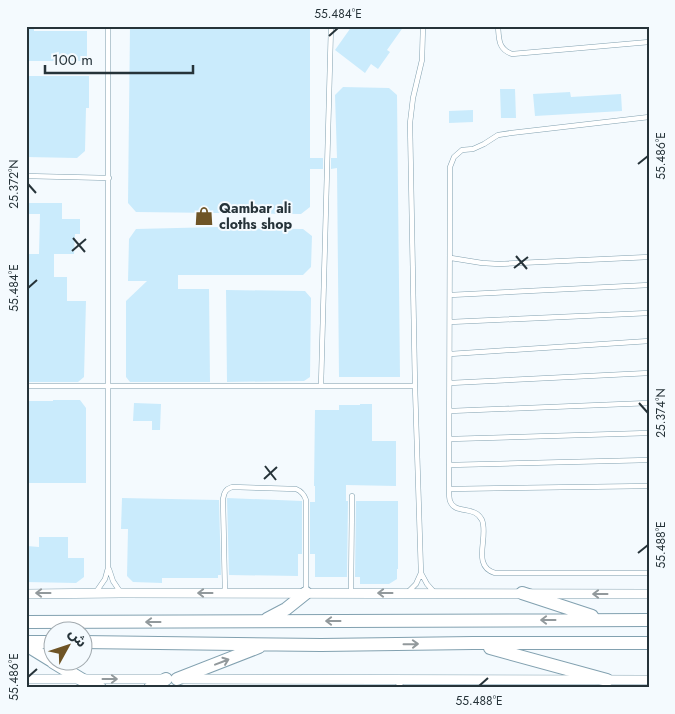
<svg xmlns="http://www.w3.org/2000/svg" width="675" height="714" font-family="Jost,'Noto Sans Arabic',sans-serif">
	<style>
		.building { fill: #caebfc }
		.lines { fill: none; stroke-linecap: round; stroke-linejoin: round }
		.lane-casing { stroke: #82a1b0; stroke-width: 5.5 }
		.street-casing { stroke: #82a1b0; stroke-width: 10 }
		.secondary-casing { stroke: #82a1b0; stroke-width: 14 }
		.lane { stroke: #fff; stroke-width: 4.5 }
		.street { stroke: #fff; stroke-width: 9 }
		.secondary { stroke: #fff; stroke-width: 12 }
		.oneway { stroke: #92999c }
		.ticks { fill: none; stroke: #263339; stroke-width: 2 }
		.labels { text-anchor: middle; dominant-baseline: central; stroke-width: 4; stroke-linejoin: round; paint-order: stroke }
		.poi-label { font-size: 14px; font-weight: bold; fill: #263339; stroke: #f4fafe; text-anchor: start }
		.neatline { fill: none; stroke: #263339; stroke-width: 2 }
		.ticks-label { font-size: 12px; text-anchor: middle; fill: #263339 }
	</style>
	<rect width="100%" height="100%" fill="#f4fafe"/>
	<path class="building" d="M26 26H34V31H87V61H26Z
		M130 26H310V158H323V169H310V207L301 214 136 212 128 203Z
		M352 26H404L387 50 390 52 378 69 371 64 365 73 335 50Z
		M26 76H89V108H86L85 151 77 158 26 157Z
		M343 87 389 88 397 95 400 377H339L337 168 331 169V158H337L335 95Z
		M500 89H515L516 118H501Z
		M570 92 571 97 621 94 622 111 535 116 533 94Z
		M473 110V122L449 123V111Z
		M26 203H62V219H80V234H75L74 254H54V277H67V301H86L84 377 78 382H26V254H39L40 214H26Z
		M218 227V228L303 229 312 236 311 267 303 275H178V289H209L210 382H130L126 377V301L147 281H128L129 239 136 229Z
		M226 290 305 291 311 298 310 377 304 381 227 382Z
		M53 400H80L86 408V483H26V401H53Z
		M134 403 161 404 160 430H152V421H133Z
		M360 404H372V441H396V486L346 485V501H348L347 577H315V554H310V502H315V486H314L315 410H339V405H360Z
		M122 498 219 500 221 575H218V578H162V583L133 582 127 576 128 529H121Z
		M227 498 302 501V554H298V576L229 575Z
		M356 501H398V569H397V579L389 584H360V577H355Z
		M39 537H68V558H84V577L76 583 26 582 27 546 39 547Z"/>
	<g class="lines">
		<g class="lane-casing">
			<path id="lane" d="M498 26C499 39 498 49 512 54L649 42
				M649 117 511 133 498 135 484 144 473 149 462 150 454 157 450 167 449 489C449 493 449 498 450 501 455 515 475 505 482 520 489 537 471 566 495 573H649
				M26 176 109 178
				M451 258 482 263 499 264 649 257
				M450 295 649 285
				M450 322 649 313
				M450 354 649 341
				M450 383 649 373
				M26 386H415
				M321 386 331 26
				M450 411 649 403
				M450 439 649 433
				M449 465 649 460
				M449 489 649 486
				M109 569 113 581 121 593
				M421 573 427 584 434 592
				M96 592 105 579 108 568V26
				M408 592 416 584 421 573 415 386 410 123 413 98 422 60 423 26
				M225 593 223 499C224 492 226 489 232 487L296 489C301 491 304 494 306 500V592
				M351 593 352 496
				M396 681 403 688"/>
		</g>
		<g class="street-casing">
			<path id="street" d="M26 594 121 593 649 594
				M26 679H163
				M184 679 649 680"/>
		</g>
		<g class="secondary-casing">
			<path id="secondary" d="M522 593 592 616
				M267 619 286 609 306 593
				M26 622 649 620
				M26 642H52
				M82 642 321 645 473 643H649
				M26 645 52 661
				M490 648 607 680
				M53 662 81 679 100 688
				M177 679 259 647
				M150 688 166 679"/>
		</g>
		<use href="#lane" class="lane"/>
		<use href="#street" class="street"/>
		<use href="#secondary" class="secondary"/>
	</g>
	<defs><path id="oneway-shaft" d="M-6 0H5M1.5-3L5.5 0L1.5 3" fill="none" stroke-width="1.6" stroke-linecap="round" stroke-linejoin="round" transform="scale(1.25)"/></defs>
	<g class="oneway">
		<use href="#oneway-shaft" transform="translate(43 593) rotate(180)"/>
		<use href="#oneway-shaft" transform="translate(205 593) rotate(-180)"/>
		<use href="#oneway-shaft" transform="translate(385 593) rotate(180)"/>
		<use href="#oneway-shaft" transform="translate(600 594) rotate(-180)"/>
		<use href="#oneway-shaft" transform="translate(548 620) rotate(180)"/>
		<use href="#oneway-shaft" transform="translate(333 621) rotate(180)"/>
		<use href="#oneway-shaft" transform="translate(153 622) rotate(180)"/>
		<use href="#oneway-shaft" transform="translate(411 644) rotate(-1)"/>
		<use href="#oneway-shaft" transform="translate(222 662) rotate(-21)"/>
		<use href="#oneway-shaft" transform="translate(110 679)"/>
	</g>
	<path class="ticks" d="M329 36 338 28M638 164 648 156M28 184 36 193M73 238 85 252M72 251 86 239M516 256 527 269M514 268 528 257M28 288 37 280M639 403 648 413M265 466 276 480M264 479 277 467M638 553 648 545M28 677 37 669M479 686 488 678"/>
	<defs>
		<g id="shop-bare" transform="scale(1.5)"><path d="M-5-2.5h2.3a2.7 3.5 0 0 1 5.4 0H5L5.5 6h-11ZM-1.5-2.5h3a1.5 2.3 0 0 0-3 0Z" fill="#6e5426" stroke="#f4fafe" stroke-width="2.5" paint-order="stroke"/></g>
	</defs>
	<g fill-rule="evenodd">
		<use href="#shop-bare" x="204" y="216"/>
	</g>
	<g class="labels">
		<g class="poi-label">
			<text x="219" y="208">Qambar ali<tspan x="219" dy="16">cloths shop</tspan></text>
		</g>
	</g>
	<rect width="675" height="714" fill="none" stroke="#f4fafe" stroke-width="55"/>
	<g transform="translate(68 646) rotate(50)"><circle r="24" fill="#f4fafe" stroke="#a2aaaf"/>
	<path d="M0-4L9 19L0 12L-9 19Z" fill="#6e5426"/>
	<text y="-8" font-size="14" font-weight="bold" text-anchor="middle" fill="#263339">ش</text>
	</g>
	<path d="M45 65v8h148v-8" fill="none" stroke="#263339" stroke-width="2.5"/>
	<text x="52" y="65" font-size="15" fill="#263339" stroke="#f4fafe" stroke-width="4" paint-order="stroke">100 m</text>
	<rect x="28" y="28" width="620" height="658" class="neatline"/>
	<g class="ticks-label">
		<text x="338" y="18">55.484°E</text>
		<text transform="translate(661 156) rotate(-90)" y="4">55.486°E</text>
		<text transform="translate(14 184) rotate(-90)" y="4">25.372°N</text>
		<text transform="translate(14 288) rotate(-90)" y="4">55.484°E</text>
		<text transform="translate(661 413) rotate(-90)" y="4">25.374°N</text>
		<text transform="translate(661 545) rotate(-90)" y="4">55.488°E</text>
		<text transform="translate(14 677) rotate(-90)" y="4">55.486°E</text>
		<text x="479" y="705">55.488°E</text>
	</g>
</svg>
